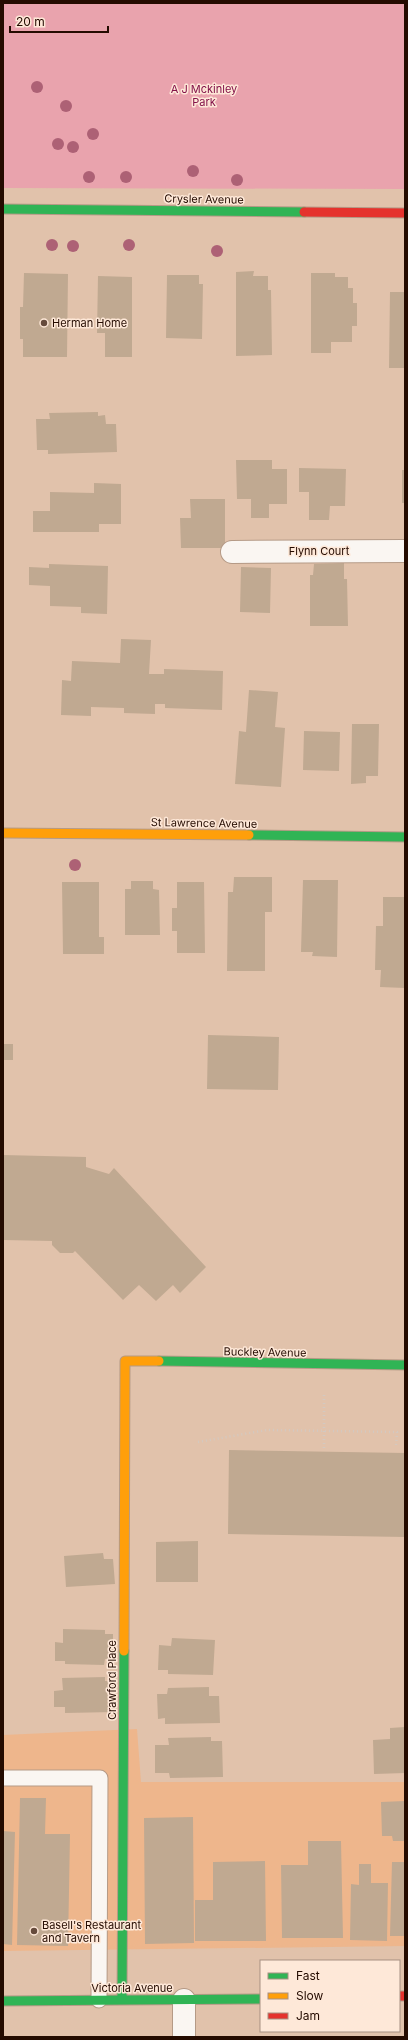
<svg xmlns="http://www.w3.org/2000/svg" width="408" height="2040" font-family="Inter,sans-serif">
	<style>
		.built { fill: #eeb68c }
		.green { fill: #e9a3ad }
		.building { fill: #c0a991 }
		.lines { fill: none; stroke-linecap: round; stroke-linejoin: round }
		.lane-casing { stroke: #b59a86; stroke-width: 17 }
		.street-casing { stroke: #b59a86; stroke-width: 24 }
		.fast-casing { stroke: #b59a86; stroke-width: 11 }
		.slow-casing { stroke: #b59a86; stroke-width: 11 }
		.jam-casing { stroke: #b59a86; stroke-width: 11 }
		.path { stroke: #d3c9c1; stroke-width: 2.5; stroke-dasharray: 1 3; stroke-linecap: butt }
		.lane { stroke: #faf6f2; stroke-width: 15 }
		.street { stroke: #faf6f2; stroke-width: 22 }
		.fast { stroke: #30b455; stroke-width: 9 }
		.slow { stroke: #ff9f0a; stroke-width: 9 }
		.jam { stroke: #e5322d; stroke-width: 9 }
		.tree { fill: #ad6175 }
		.poi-dot { fill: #664b3c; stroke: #fee8d8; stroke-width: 1.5 }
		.labels { text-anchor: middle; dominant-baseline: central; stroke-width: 3; stroke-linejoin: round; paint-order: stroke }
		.park-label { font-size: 11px; fill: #831249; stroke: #fee8d8 }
		.street-label { font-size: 11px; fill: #240b00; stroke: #fee8d8 }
		.poi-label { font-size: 11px; fill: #240b00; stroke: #fee8d8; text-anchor: start }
	</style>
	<rect width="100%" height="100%" fill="#e1c2ab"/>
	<path class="built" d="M137 1729 141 1782H405V1946L3 1951V1735Z"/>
	<path class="green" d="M3 3H405V189L3 188Z"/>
	<path class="building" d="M254 271 253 276H268V290H271L272 355 236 356V272Z
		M24 273 68 274 67 357H23V339H20V307H23Z
		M311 273H335V277H348V288H353V303H357V326H352V342H331V353H311Z
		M167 275H199V284H203L202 339 166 338Z
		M98 276 132 277V357H105V333H97Z
		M390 292H405V368H389Z
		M98 412V416L105 415 106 424H116L117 452 48 454V450H37L36 419H50L49 413Z
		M236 460H272V469H287V504H269V518H251V499H237Z
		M299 468 346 469 345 506H330L329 520H309V492H299Z
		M402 470H405V503H402Z
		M94 483 121 484V524H99V532H33V511H50V492L94 493Z
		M190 499H225V548H181L180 518H191Z
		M344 563V579H347L348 626H310V575H313L314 564Z
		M49 564 108 566 107 614 81 613V607L50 606V586L29 585V567L49 568Z
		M241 567 271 568 270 613 240 612Z
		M121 639 151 640 149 674H164V669L223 671 222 710 165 708V704H155V714L124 713V708L91 707V716L61 715 62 680 71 681 72 661 120 663Z
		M249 690 278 692 275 727 285 728 281 787 235 784 239 731 246 732Z
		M352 724H379L378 776H366V783L351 784Z
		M304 731 340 732 339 771 303 770Z
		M234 877H272V912H265V971H227L228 892H233Z
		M303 880H338L337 957 312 956 313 952H301Z
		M131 881H153V889L159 890 160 935H125V889H131Z
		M62 882H99V937H104V954H63Z
		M177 882H204L205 953H177V931H172V908H177Z
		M383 897H405V988L380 987 381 970H375L376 926H383Z
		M208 1035 279 1037 278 1090 207 1089Z
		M3 1044H13V1060H3Z
		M3 1155 86 1157V1167L109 1174 114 1168 206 1267 180 1293 173 1285 156 1301 139 1285 123 1300 75 1251 73 1253H60L52 1245V1241L3 1240Z
		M229 1450 405 1453V1537L228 1534Z
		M198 1541V1582H156V1542Z
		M103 1553 104 1559H113L115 1584 66 1587 64 1556Z
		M63 1629 105 1630V1634H113V1659H105L104 1665 65 1664V1661H55V1642L63 1643Z
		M172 1638 215 1640 213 1675 168 1674V1670H158L159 1645 171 1646Z
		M105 1677V1681H114V1712L65 1713V1707H54V1691L63 1690 62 1678Z
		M209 1687V1696H219L220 1723 165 1724V1718L158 1719 157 1694H167L168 1688Z
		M405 1727V1773L374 1774 373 1740 390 1739V1728Z
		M211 1737V1741H222L223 1777 170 1778 169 1773H155V1745H169L168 1738Z
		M20 1798H46L45 1834H70L68 1946 17 1945Z
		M405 1801V1841H393L392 1836H382L381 1802Z
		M193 1817 194 1943 145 1944 144 1818Z
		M3 1831 15 1832 12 1945 3 1944Z
		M308 1841H341L343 1938H282L281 1865H308Z
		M265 1861 266 1941H195V1900H213V1862Z
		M392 1862H405V1936H390Z
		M359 1864H371V1883H388L387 1941 350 1940 351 1884 359 1885Z"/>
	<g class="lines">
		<g class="lane-casing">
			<path id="lane" d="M3 1778H100L99 2000"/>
		</g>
		<g class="street-casing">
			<path id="street" d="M232 552 405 551
				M184 2037V2000"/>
		</g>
		<g class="fast-casing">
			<path id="fast" d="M3 209 304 212
				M249 835 405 837
				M159 1361 405 1365
				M122 1999 124 1651
				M3 2001 261 1999"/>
		</g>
		<g class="slow-casing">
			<path id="slow" d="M3 833 249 835
				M124 1651 125 1361H159"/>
		</g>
		<g class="jam-casing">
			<path id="jam" d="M304 212 405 213
				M399 1996H405"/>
		</g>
		<path class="path" d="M198 1442 267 1430 397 1432 396 1445
			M324 1448V1393"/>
		<use href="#lane" class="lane"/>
		<use href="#street" class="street"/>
		<use href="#fast" class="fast"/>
		<use href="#slow" class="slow"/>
		<use href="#jam" class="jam"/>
	</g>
	<g class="tree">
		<circle cx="37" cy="87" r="6"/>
		<circle cx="66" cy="106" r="6"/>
		<circle cx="93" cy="134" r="6"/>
		<circle cx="58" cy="144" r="6"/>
		<circle cx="73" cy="147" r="6"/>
		<circle cx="193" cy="171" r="6"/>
		<circle cx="89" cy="177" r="6"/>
		<circle cx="126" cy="177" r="6"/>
		<circle cx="237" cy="180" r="6"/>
		<circle cx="52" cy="245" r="6"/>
		<circle cx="129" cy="245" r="6"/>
		<circle cx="73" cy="246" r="6"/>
		<circle cx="217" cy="251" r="6"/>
		<circle cx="75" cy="865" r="6"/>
	</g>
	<g class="poi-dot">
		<circle cx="44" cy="323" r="4"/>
		<circle cx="34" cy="1931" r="4"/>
	</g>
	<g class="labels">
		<g class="park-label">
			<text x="204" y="89">A J Mckinley<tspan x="204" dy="13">Park</tspan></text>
		</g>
		<g class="street-label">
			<text transform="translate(204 199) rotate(1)">Crysler Avenue</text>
			<text x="319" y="551">Flynn Court</text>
			<text transform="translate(204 823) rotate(1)">St Lawrence Avenue</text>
			<text transform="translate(265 1352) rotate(1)">Buckley Avenue</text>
			<text transform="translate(112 1680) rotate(-90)">Crawford Place</text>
			<text x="132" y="1988">Victoria Avenue</text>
		</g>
		<g class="poi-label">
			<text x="52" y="323">Herman Home</text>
			<text x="42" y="1925">Basell's Restaurant<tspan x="42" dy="13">and Tavern</tspan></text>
		</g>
	</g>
	<rect width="408" height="2040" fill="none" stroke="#240b00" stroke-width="8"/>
	<rect x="260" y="1960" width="140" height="72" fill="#fee8d8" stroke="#a79082"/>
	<rect x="268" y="1973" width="20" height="6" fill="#30b455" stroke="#a79082"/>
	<text x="296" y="1980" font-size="12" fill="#240b00">Fast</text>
	<rect x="268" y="1993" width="20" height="6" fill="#ff9f0a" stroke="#a79082"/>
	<text x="296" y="2000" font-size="12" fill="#240b00">Slow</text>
	<rect x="268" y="2013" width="20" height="6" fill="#e5322d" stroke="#a79082"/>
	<text x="296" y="2020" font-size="12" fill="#240b00">Jam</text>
	<path d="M10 26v6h98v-6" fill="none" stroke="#240b00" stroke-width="2"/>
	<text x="16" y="26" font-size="12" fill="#240b00" stroke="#fee8d8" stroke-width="3" paint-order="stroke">20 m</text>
</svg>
